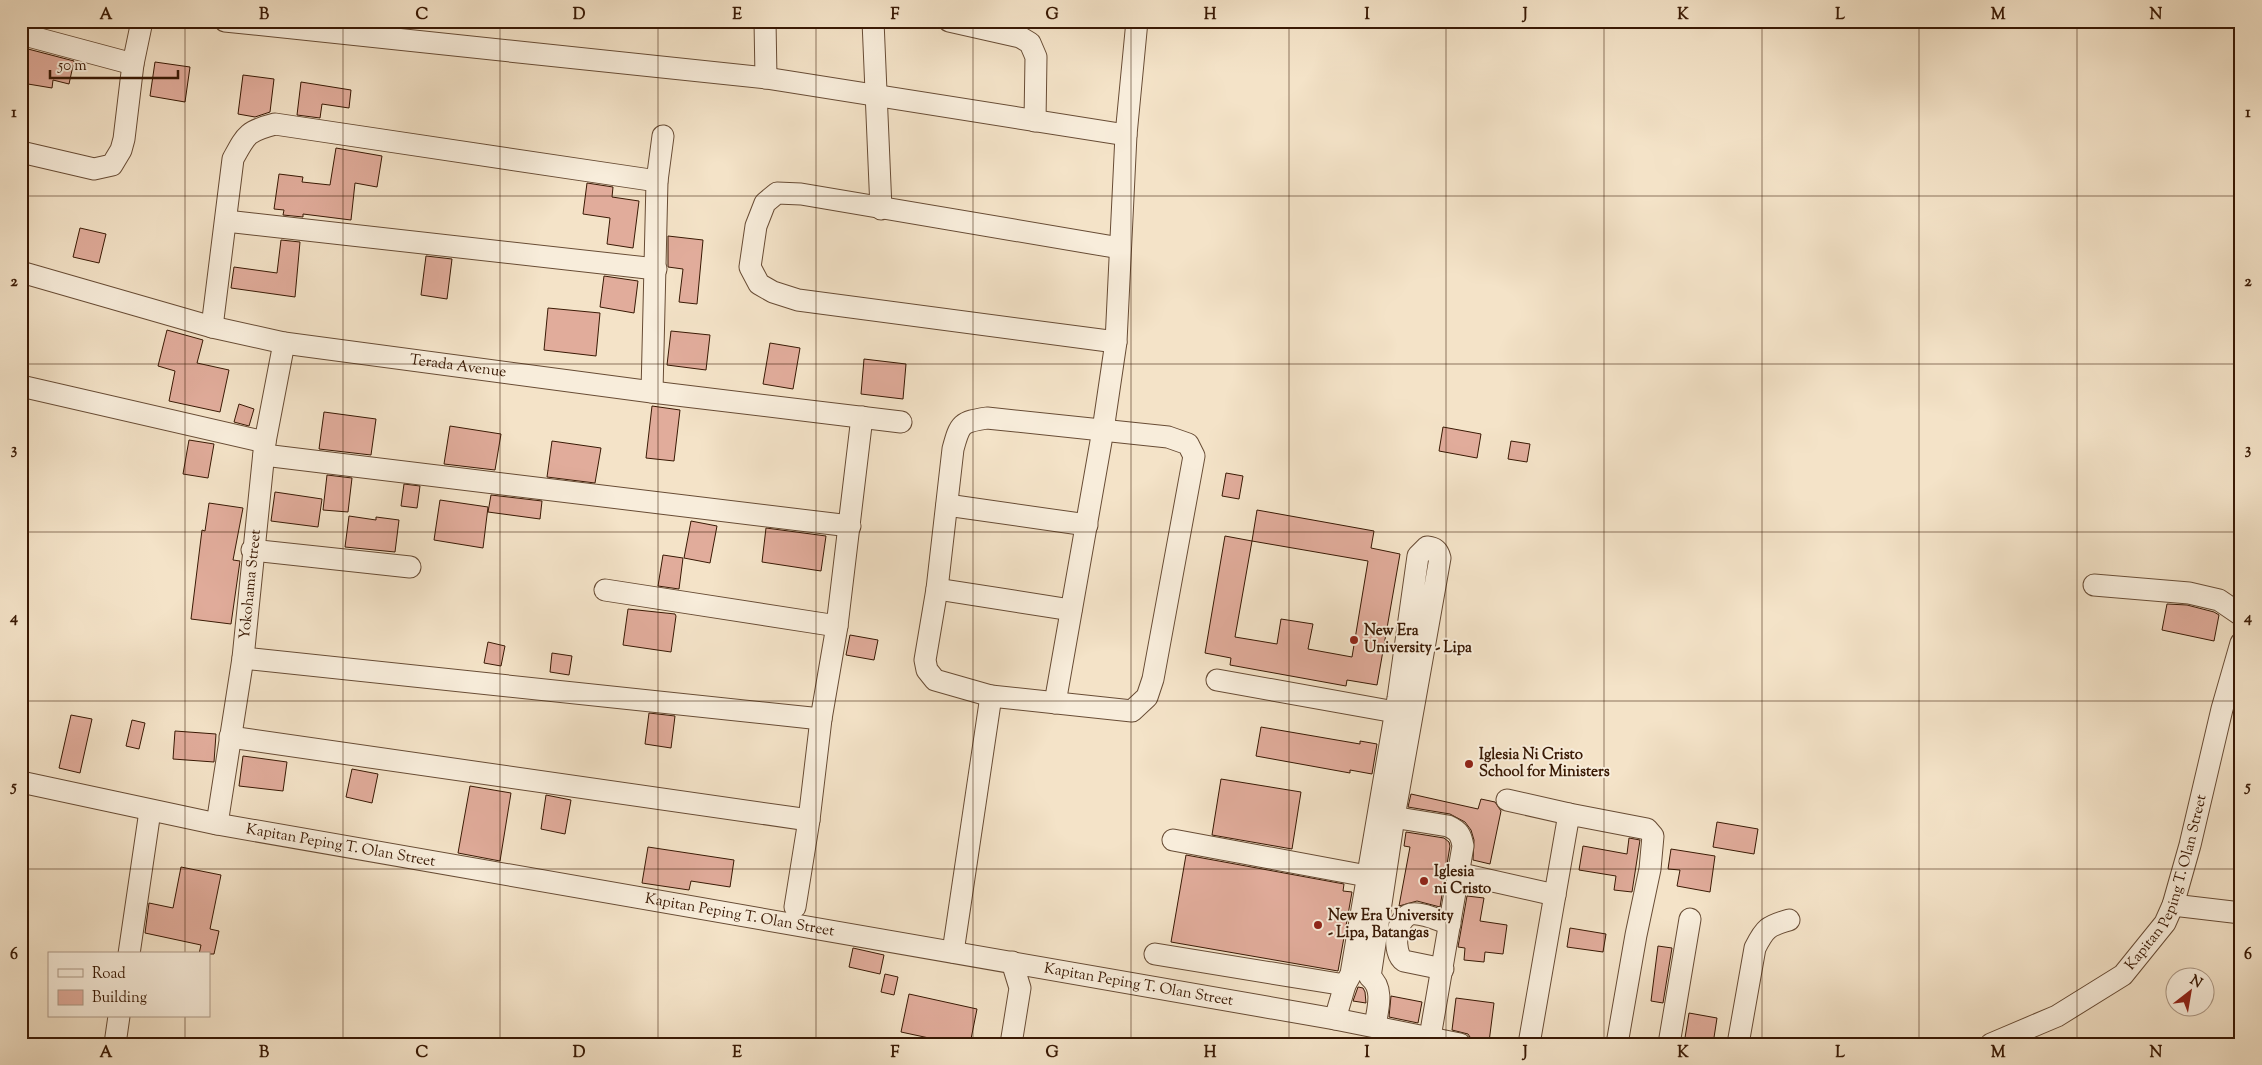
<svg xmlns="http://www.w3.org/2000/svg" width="2262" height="1065" font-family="'Sorts Mill Goudy',serif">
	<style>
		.building { fill: #e1ac9b; stroke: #391904; fill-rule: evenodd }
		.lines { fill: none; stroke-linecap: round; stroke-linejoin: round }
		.minor-casing { stroke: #684c35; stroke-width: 23 }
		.minor { stroke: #f8eddb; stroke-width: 21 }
		.grid { fill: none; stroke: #391904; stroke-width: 1; stroke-opacity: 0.55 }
		.poi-dot { fill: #8f2418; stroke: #f8eddb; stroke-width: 2 }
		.labels { text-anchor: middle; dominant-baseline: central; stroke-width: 4; stroke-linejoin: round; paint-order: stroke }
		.street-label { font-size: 15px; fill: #391904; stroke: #f8eddb }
		.poi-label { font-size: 15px; font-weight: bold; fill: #391904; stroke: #f8eddb; text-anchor: start }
		.neatline { fill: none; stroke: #391904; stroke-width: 2 }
		.grid-label { font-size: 16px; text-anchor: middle; font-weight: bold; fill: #391904 }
	</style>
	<rect width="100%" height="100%" fill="#f4e3c8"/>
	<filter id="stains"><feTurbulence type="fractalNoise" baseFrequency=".004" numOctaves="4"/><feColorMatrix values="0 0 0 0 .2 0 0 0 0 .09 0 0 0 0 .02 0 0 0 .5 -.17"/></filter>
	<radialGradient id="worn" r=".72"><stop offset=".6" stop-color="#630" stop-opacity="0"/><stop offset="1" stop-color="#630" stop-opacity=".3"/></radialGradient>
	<path class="building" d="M28 49 74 61 69 84 53 80 52 88 22 83Z
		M155 62 190 67 185 102 150 96Z
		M243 75 274 79 270 112 255 117 238 114Z
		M301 82 351 90 349 108 322 104 320 118 297 115Z
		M336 148 382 156 377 187 355 183 351 220 303 214V217L283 215 284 210 274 209 279 174 303 177 302 182 330 185Z
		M587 183 613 187 612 197 639 201 633 248 607 244 610 218 583 214Z
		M80 228 106 234 99 263 73 257Z
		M668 236 703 240 697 304 679 302 683 269 668 267Z
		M281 240 300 242 295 297 231 288 234 267 277 273Z
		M426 256 452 259 447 299 421 295Z
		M604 276 638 281 634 313 600 307Z
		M548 308 600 313 596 356 544 350Z
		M167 330 203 340 197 363 229 370 220 412 169 401 175 371 158 366Z
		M671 331 710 335 706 370 667 365Z
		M770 343 800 348 793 389 763 384Z
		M864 359 906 364 903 399 861 394Z
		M239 404 254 409 249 426 234 422Z
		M652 406 680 410 674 461 646 458Z
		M324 412 376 419 371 455 319 449Z
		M450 426 501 434 495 470 444 464Z
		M1443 427 1481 434 1477 458 1439 451Z
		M189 440 214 444 208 478 183 474Z
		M552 441 601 448 595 483 547 477Z
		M1511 441 1530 444 1527 462 1508 459Z
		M1226 473 1243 476 1239 499 1222 496Z
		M327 475 352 478 348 512 323 510Z
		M404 484 420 486 417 508 401 506Z
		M275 492 322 499 318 527 271 521Z
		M491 495 542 501 540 519 488 512Z
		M440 500 488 507 483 548 434 540Z
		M209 503 243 508 233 560 240 561 231 624 191 619 202 530 205 531Z
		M1257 510 1374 531 1371 548 1400 554 1377 685 1347 680 1346 686 1230 665 1231 658 1205 653 1225 536 1252 541ZM1252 541 1368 561 1352 657 1308 649 1313 624 1281 619 1277 644 1235 637Z
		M349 516 376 520V517L399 520 395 552 345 547Z
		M691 521 717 526 710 563 684 558Z
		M766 528 826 536 821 571 762 562Z
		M663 555 683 558 679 589 658 586Z
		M2167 604 2187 605 2214 612 2219 615 2214 641 2162 630Z
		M628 609 675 614 676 616 671 652 623 645Z
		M850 635 878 640 874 660 846 655Z
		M488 642 505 646 501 666 484 663Z
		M552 653 572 656 569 675 550 672Z
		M649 713 675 716 671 748 645 744Z
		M71 715 92 719 80 773 59 768Z
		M132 720 145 723 139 749 126 746Z
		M1261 727 1360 744V741L1377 744 1372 774 1350 770V773L1256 756Z
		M175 731 216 734 214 762 173 759Z
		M243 756 287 762 283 791 239 786Z
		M352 769 378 774 372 803 346 797Z
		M1221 779 1301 792 1292 849 1212 835Z
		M470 786 511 793 500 861 458 853Z
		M1411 794 1478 809 1481 799 1495 802 1501 811 1490 864 1473 860 1474 840 1471 830 1465 822 1450 814 1408 807Z
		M546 795 571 800 565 834 541 829Z
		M1717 822 1758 829 1754 854 1713 847Z
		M1406 832 1444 838 1449 842 1450 846 1440 907 1417 901 1399 906 1410 847 1404 846Z
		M1629 838 1640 840 1632 892 1614 890 1616 876 1579 870 1583 846 1627 854Z
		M648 847 734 860 730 887 691 881 689 890 642 883Z
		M1671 849 1715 856 1710 892 1677 886 1680 870 1668 869Z
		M1186 855 1344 884 1343 891 1352 892 1338 971 1171 942Z
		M181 867 221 875 210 929 219 931 214 954H199L201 945 145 933 149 903 173 908Z
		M1467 896 1484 898 1480 921 1507 925 1503 954 1485 952 1484 962 1464 960 1465 948 1458 947Z
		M1570 928 1606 934 1603 952 1567 947Z
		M1658 946 1672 948 1663 1003 1651 1001Z
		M853 948 884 955 880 974 849 967Z
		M885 974 898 977 894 995 881 992Z
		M1358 987 1363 988 1365 992 1366 1003 1353 1001Z
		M909 994 977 1009 970 1044H957L901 1032Z
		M1391 996 1422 1002 1418 1023 1389 1017Z
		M1456 998 1494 1003 1489 1042 1472 1040 1468 1034 1452 1030Z
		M1689 1013 1717 1018 1713 1044H1684Z"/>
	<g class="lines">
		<g class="minor-casing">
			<g id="minor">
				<path d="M225 21 766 78 1126 135"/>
				<path d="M765 21 766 78"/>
				<path d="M873 21 881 209"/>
				<path d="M949 21 1020 37 1030 43 1036 57 1035 121"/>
				<path d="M21 34 133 64"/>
				<path d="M21 152 94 169 112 165 121 150 124 139 133 64 142 21"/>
				<path d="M226 221 656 269"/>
				<path id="s1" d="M21 272 212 327 284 343 652 392 901 422"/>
				<path d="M212 327 233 159C246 135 247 131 275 124L657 181"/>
				<path d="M1116 342 798 300 773 292 759 284 750 267 756 226 765 203 777 193 801 194 1120 248"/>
				<path d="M21 386 265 442"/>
				<path d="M652 392 657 181 663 136"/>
				<path d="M987 418 1168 437 1188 444 1194 456 1153 679 1147 697 1132 711 991 696 935 680 927 670 925 660 937 589 953 449C960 423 961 422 987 418Z"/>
				<path d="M264 455 850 526"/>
				<path d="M947 505 1087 525"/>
				<path d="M252 550 410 567"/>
				<path d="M2094 585 2189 593 2219 600 2241 615"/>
				<path d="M937 589 1071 610"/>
				<path d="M605 590 837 626"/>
				<path d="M243 658 821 719"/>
				<path d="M1217 680 1395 712"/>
				<path d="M1055 703 1103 430 1116 342 1126 135 1137 21"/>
				<path d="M230 737 809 820"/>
				<path id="s2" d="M21 782 217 824 1335 1019 1460 1044"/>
				<path d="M1507 800 1569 814"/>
				<path d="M1380 815 1448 826C1459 831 1461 835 1463 846L1430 1037"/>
				<path id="s3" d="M217 824 243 658 265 442 284 343"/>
				<path d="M1173 840 1367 876"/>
				<path d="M1466 875 1555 895"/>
				<path d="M2173 905 2241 913"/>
				<path d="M795 907 809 820 821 719 837 626 862 417"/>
				<path d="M953 952 991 696"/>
				<path d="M129 954 150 811"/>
				<path d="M1155 954 1345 985"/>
				<path d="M1443 969 1404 961C1392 953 1395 918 1411 914 1422 912 1440 921 1450 924"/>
				<path d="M1335 1019 1345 985 1351 974 1398 698 1418 556 1427 547C1435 548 1438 550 1440 558L1394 817 1370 977C1385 989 1377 1011 1375 1026"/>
				<path d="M115 1044 119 1016"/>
				<path d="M1011 1044 1020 988 1012 962"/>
				<path d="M1529 1044 1569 814 1647 829 1653 836 1650 869 1636 935 1617 1044"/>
				<path d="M1669 1044 1690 919"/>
				<path d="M1738 1044 1755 948C1765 928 1768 926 1789 920"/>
				<path id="s4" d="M1991 1044 2057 1016 2123 975 2165 923 2173 905 2190 845 2222 709 2241 643"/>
			</g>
		</g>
		<use href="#minor" class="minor"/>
	</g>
	<path class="grid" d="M185 21V954M343 21V1044M500 21V1044M658 21V1044M816 21V1044M973 21V1044M1131 21V1044M1289 21V1044M1446 21V1044M1604 21V1044M1762 21V1044M1919 21V1044M2077 21V1044M21 196H2241M21 364H2241M21 532H2241M21 701H2241M21 869H2241M185 1016V1044"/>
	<g class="poi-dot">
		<circle cx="1354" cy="640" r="5"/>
		<circle cx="1469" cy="764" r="5"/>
		<circle cx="1424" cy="881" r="5"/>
		<circle cx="1318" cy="925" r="5"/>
	</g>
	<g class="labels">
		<g class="street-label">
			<text stroke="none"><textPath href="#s1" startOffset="448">Terada Avenue</textPath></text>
			<text stroke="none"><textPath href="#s3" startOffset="242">Yokohama Street</textPath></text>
			<text stroke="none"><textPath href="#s2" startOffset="326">Kapitan Peping T. Olan Street</textPath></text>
			<text stroke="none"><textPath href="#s4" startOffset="254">Kapitan Peping T. Olan Street</textPath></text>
			<text stroke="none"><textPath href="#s2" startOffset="731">Kapitan Peping T. Olan Street</textPath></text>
			<text stroke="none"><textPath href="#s2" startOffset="1136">Kapitan Peping T. Olan Street</textPath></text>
		</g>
		<g class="poi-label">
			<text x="1364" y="631">New Era<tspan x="1364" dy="17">University - Lipa</tspan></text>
			<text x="1479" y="755">Iglesia Ni Cristo<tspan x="1479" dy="17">School for Ministers</tspan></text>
			<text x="1434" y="872">Iglesia<tspan x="1434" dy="17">ni Cristo</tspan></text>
			<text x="1328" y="916">New Era University<tspan x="1328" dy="17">- Lipa, Batangas</tspan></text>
		</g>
	</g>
	<rect width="2262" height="1065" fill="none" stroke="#f4e3c8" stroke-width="55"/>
	<rect x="48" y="952" width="162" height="65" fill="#f8eddb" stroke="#ac9885"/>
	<rect x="58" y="969" width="25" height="8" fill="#f8eddb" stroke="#ac9885"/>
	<text x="92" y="978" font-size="15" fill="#391904">Road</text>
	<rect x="58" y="990" width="25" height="15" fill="#e1ac9b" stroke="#ac9885"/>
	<text x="92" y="1002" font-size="15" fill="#391904">Building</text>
	<g transform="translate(2190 992) rotate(31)"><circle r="24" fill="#f8eddb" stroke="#ac9885"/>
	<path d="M0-4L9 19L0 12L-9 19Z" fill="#8f2418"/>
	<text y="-8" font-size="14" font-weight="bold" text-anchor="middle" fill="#391904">N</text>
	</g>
	<path d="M50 70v8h128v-8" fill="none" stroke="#391904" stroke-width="2.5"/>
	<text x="58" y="70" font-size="15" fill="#391904" stroke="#f8eddb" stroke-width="4" paint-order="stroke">50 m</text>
	<rect x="28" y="28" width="2206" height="1010" class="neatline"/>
	<g class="grid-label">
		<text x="106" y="19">A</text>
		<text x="264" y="19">B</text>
		<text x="422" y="19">C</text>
		<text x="579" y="19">D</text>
		<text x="737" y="19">E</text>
		<text x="895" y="19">F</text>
		<text x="1052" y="19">G</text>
		<text x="1210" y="19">H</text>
		<text x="1367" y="19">I</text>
		<text x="1525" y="19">J</text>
		<text x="1683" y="19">K</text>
		<text x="1840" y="19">L</text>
		<text x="1998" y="19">M</text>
		<text x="2156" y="19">N</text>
		<text x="14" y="117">1</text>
		<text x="2248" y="117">1</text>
		<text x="14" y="286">2</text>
		<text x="2248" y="286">2</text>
		<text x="14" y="454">3</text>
		<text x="2248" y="454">3</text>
		<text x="14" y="622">4</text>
		<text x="2248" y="622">4</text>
		<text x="14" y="791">5</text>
		<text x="2248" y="791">5</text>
		<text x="14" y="959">6</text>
		<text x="2248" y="959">6</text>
		<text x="106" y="1057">A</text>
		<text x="264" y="1057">B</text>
		<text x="422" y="1057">C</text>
		<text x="579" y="1057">D</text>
		<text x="737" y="1057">E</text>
		<text x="895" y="1057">F</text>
		<text x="1052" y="1057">G</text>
		<text x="1210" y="1057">H</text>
		<text x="1367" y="1057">I</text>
		<text x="1525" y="1057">J</text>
		<text x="1683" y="1057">K</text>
		<text x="1840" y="1057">L</text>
		<text x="1998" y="1057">M</text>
		<text x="2156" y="1057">N</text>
	</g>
	<rect width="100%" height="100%" filter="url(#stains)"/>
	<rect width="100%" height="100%" fill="url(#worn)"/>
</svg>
